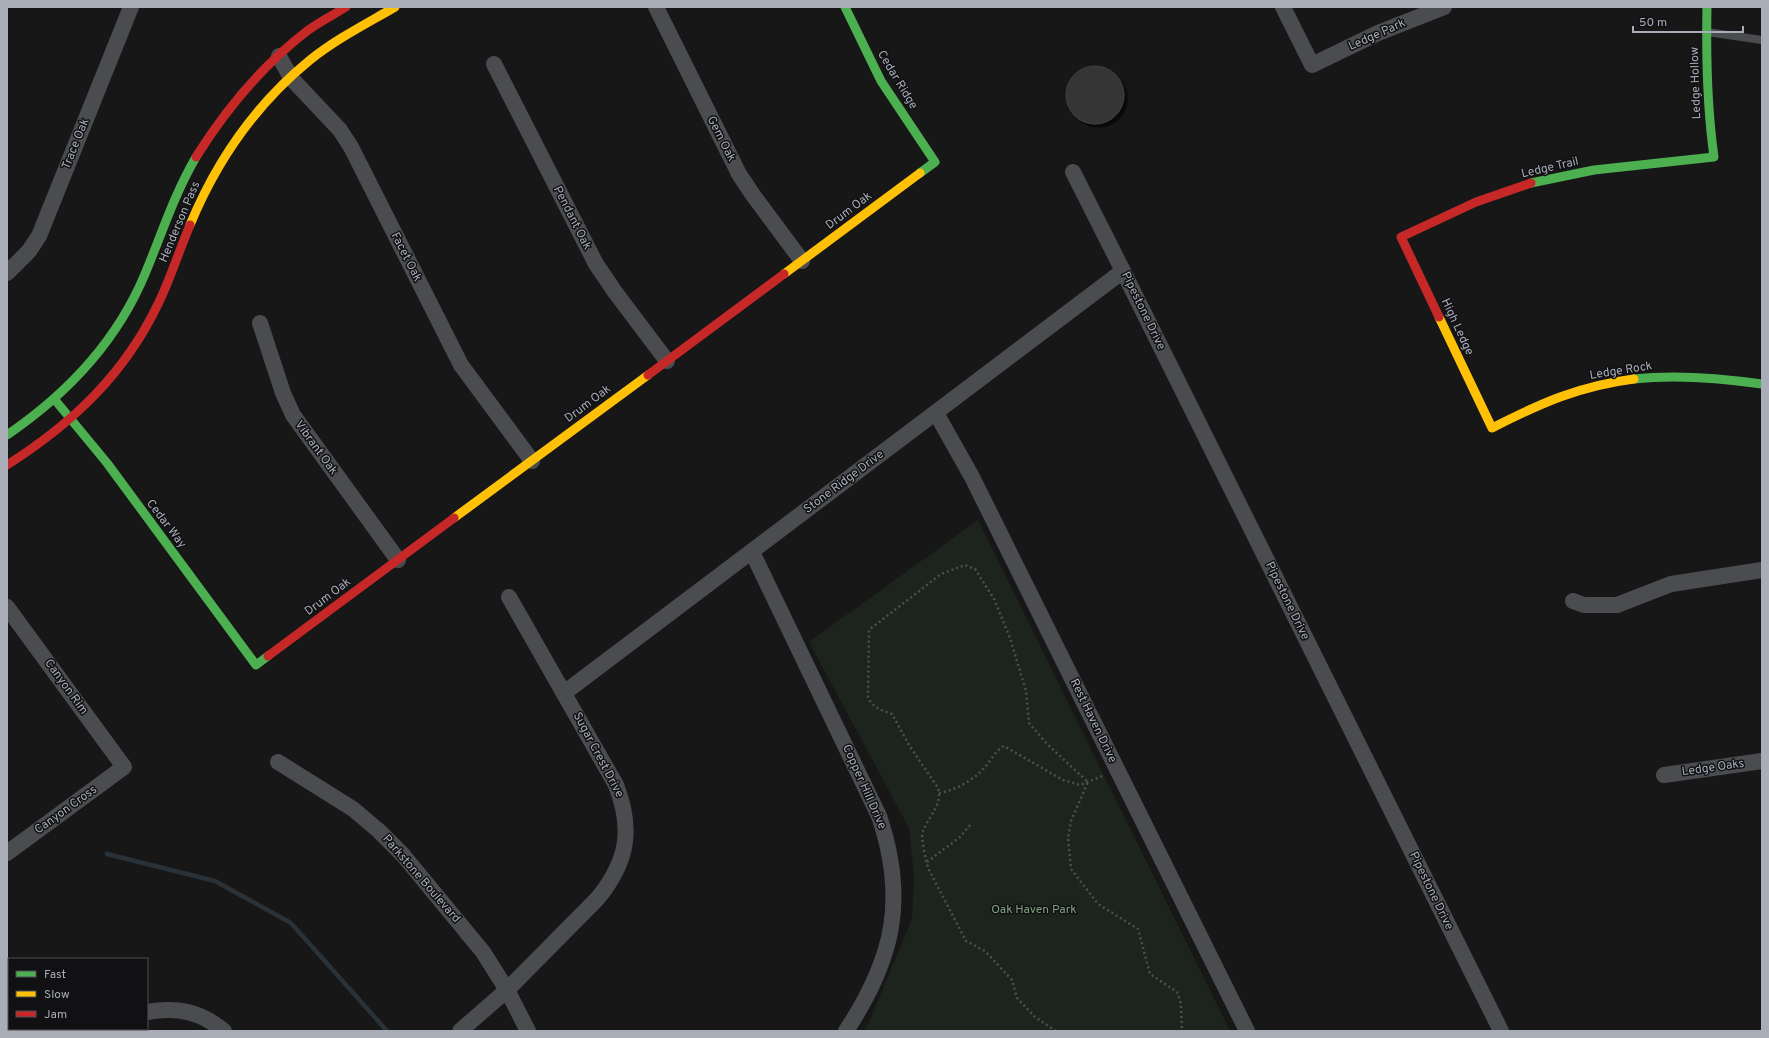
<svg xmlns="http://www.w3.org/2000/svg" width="1769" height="1038" font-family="Overpass,sans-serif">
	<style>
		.green { fill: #1d241e }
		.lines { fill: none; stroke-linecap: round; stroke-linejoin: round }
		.stream { stroke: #2a3239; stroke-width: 4.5 }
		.building { fill: #353536; stroke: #3f4043; filter: url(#shadow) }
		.path { stroke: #4d4e52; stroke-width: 2.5; stroke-dasharray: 2 3; stroke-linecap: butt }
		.lane { stroke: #4b4c50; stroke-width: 8 }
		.street { stroke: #4b4c50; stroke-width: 16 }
		.fast { stroke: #4caf50; stroke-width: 9 }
		.slow { stroke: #ffc107; stroke-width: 9 }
		.jam { stroke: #c62828; stroke-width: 9 }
		.labels { text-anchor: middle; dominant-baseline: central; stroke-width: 3; stroke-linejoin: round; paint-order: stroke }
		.street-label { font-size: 12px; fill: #a8adb8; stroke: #111113 }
		.park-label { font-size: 12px; fill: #7fa381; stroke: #111113 }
	</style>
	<defs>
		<filter id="shadow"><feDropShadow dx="3.5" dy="3.5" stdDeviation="0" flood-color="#0009"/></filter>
	</defs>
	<rect width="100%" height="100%" fill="#171717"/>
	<path class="green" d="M978 520 1230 1031H864L869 1022 912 919 914 877 909 828 809 642Z"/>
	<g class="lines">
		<path class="stream" d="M107 854 215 881 291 923 387 1031"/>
	</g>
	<path class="building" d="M1066 95a29 29 0 1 1 58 0a29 29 0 1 1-58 0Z"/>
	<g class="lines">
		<path class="path" d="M939 793C956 790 974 780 985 767 991 760 996 750 1004 746L1063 780 1080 785 1105 775
			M927 862 960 837 971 824
			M1056 1031 1035 1017 1017 998 1012 980 985 951 966 941 928 868C926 860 920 837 923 831 928 817 943 805 938 788L909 745 892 714C881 710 872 707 868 697L869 630 941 574 965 565 975 569 994 599 1010 638 1026 691 1029 723 1048 745 1088 782 1071 821 1068 838 1071 869 1098 904 1138 929 1150 974 1177 992 1181 1004 1182 1031"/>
		<path class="lane" d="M1707 32 1762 40"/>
		<path class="street" d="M656 7 739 174 753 195 802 261
			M1283 7 1312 65 1378 33 1444 7
			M279 56 291 78 340 130 351 147 461 365 532 461
			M494 64 596 264 615 292 667 361
			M1073 172 1123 271 1501 1031
			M7 273 29 251 39 236 131 7
			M260 323 283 393 293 415 398 560
			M936 413 972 477 1247 1031
			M752 552 879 816C907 899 894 958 846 1031
			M1573 601 1584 605H1617L1671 584 1762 570
			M7 607 124 767 7 853
			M564 693 1123 271
			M278 762 353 809 379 831 403 855 483 952 507 990 528 1031
			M1664 775 1762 761
			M147 1012C177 1007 200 1011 224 1031
			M110 1031 113 1029
			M460 1031 507 990 598 898C628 861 633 829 616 785L509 597"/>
		<path class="fast" d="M845 7 881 81 935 162 920 173
			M1531 183 1594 170 1714 157C1707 107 1706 57 1707 7
			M1634 379C1677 374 1720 378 1762 384
			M55 400 107 463 256 665 268 656
			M7 435C67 394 117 341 145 274 162 233 174 195 196 157"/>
		<path class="slow" d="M190 225C216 162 256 104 310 60 336 39 366 24 395 7
			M784 274 920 173
			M1439 317 1492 428C1541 403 1579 386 1634 379
			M454 518 648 375"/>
		<path class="jam" d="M196 157C226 109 263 65 307 31 319 22 333 15 346 7
			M1439 317 1401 237 1476 202 1531 183
			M648 375 784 274
			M7 465C73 423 125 374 159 302 171 277 179 251 190 225
			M268 656 454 518"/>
	</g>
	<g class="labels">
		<g class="street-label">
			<text transform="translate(1377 35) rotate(-24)">Ledge Park</text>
			<text transform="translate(897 80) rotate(59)">Cedar Ridge</text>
			<text transform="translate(1696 83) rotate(-92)">Ledge Hollow</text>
			<text transform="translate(721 139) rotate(63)">Gem Oak</text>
			<text transform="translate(76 144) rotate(-68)">Trace Oak</text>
			<text transform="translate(1550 168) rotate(-13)">Ledge Trail</text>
			<text transform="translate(849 211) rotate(-37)">Drum Oak</text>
			<text transform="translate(572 218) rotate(63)">Pendant Oak</text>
			<text transform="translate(180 222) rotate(-67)">Henderson Pass</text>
			<text transform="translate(406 257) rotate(63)">Facet Oak</text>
			<text transform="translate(1143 311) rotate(64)">Pipestone Drive</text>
			<text transform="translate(1457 327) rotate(65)">High Ledge</text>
			<text transform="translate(1621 371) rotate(-9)">Ledge Rock</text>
			<text transform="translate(588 404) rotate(-37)">Drum Oak</text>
			<text transform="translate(316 448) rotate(54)">Vibrant Oak</text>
			<text transform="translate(844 482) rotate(-37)">Stone Ridge Drive</text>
			<text transform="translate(166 524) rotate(53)">Cedar Way</text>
			<text transform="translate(328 597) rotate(-37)">Drum Oak</text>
			<text transform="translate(1287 601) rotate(64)">Pipestone Drive</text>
			<text transform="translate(66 687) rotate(54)">Canyon Rim</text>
			<text transform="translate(1093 721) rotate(64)">Rest Haven Drive</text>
			<text transform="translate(598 755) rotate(62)">Sugar Crest Drive</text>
			<text transform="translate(1713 768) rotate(-8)">Ledge Oaks</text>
			<text transform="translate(864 787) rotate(66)">Copper Hill Drive</text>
			<text transform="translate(66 810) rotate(-36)">Canyon Cross</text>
			<text transform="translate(421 879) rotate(49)">Parkstone Boulevard</text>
			<text transform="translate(1431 891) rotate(64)">Pipestone Drive</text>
		</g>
		<g class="park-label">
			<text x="1034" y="910">Oak Haven Park</text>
		</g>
	</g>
	<rect width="1769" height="1038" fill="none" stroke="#a8adb8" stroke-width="16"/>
	<rect x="8" y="958" width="140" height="72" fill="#111113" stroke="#4d4f55"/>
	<rect x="16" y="971" width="20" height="6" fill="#4caf50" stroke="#4d4f55"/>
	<text x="44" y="978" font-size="12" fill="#a8adb8">Fast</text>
	<rect x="16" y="991" width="20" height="6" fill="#ffc107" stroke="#4d4f55"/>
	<text x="44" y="998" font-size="12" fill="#a8adb8">Slow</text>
	<rect x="16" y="1011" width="20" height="6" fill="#c62828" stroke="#4d4f55"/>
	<text x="44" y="1018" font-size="12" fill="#a8adb8">Jam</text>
	<path d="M1633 26v6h110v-6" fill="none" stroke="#a8adb8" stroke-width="2"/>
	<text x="1639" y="26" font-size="12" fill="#a8adb8" stroke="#111113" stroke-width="3" paint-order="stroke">50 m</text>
</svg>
